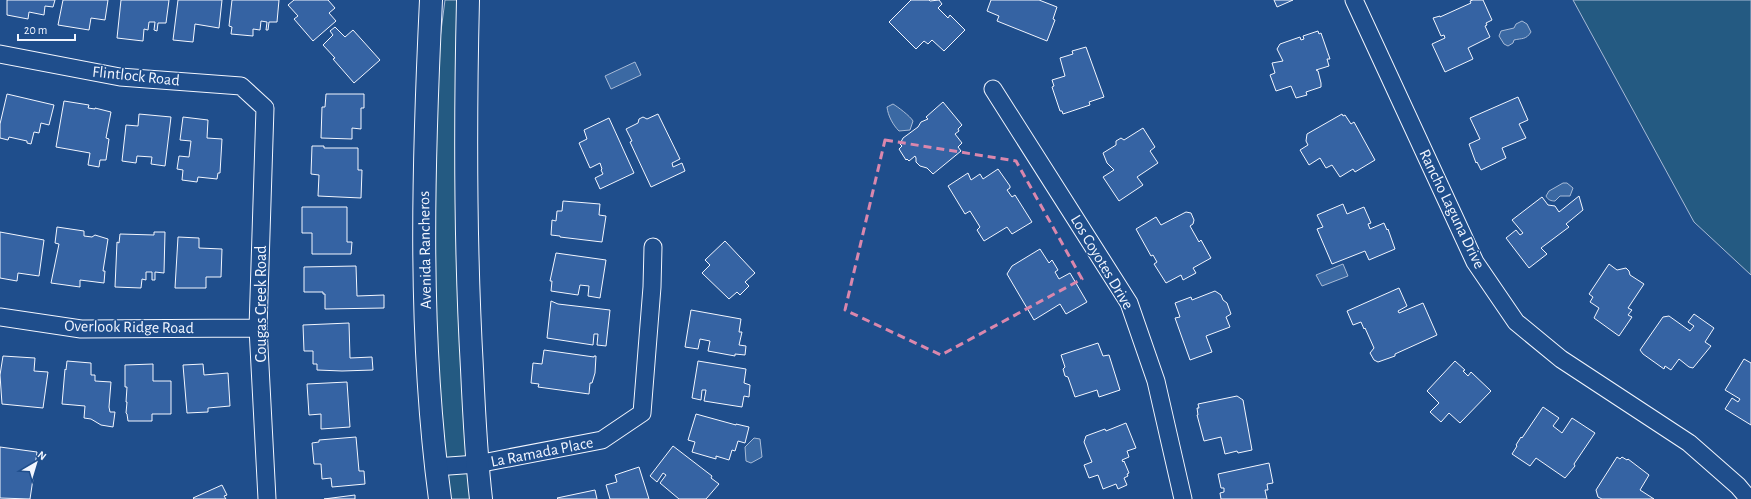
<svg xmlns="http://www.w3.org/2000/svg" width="1751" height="499" font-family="'Alegreya Sans',sans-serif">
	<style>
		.green { fill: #245a82; stroke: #a8bbd7 }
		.water { fill: #3b69a3; stroke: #a8bbd7 }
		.building { fill: #3563a3; stroke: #f2f6ff }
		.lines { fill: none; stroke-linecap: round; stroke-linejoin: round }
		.minor-casing { stroke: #f2f6ff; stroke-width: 19 }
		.secondary-casing { stroke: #f2f6ff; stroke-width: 24 }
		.minor { stroke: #1f4e8c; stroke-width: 17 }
		.secondary { stroke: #1f4e8c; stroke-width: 22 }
		.marked { fill: none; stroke: #da87ad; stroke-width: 3; stroke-dasharray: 8 5; stroke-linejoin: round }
		.labels { text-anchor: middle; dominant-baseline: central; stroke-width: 3; stroke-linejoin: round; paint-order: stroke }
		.street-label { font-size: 16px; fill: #f2f6ff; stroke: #1f4e8c }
	</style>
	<rect width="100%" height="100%" fill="#1f4e8c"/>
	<path class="green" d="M445 0H457L473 460 440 459 429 124Z
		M1573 0H1751V275L1694 222Z
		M475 470 477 499H443L440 473Z"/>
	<path class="water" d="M1522 21 1527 24 1531 32C1526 40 1522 38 1514 40L1513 43 1508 46 1504 44 1499 36 1501 31 1514 28 1516 24Z
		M635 62 641 75 611 89 605 76Z
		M893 104C898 107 910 116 913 121L910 130 899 131C893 125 888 116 887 107Z
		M1563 183H1567L1573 188 1570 196H1560L1555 201C1551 201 1548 200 1546 196L1549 191Z
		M1343 264 1348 276 1322 286 1316 275Z
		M754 438 760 439 762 457 751 463 746 461 745 447Z"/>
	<path class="building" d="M7 0H55L53 7 45 6 44 15 29 12 28 19 7 15Z
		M63 0H108L105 20 91 18 89 30 58 25Z
		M121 0H169L166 23H158L157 31 154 30 155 22H149L148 30 144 29 143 41 117 38Z
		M178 0H222L219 28 195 24 193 42 173 40Z
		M232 0H279L277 22H269L268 30H266L267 22 261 21 260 30 253 29V36L231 34 232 27 229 26Z
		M294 0H328L335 8 329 13 336 21 313 41 294 19 298 16 288 5Z
		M911 0H929L930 1 939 0 942 4 938 8 948 18 950 15 965 30 944 51 932 40 928 44 924 41 916 49 889 22Z
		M991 0H1039L1057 7 1053 19 1055 20 1047 41 997 21 999 16 987 11Z
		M1274 0H1293L1277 7Z
		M1473 0H1483L1492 20 1486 23 1487 25 1485 26 1490 37 1468 48 1473 59 1445 72 1432 44 1445 38 1444 35 1441 36 1433 18 1440 16V17L1471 3 1470 1Z
		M335 27 345 37 353 30 380 60 354 83 333 59 335 58 323 45 333 35 330 31Z
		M1318 31 1319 34 1321 33 1330 59H1327L1329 66 1316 70 1318 71 1321 83V87L1306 92 1307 95 1296 98 1291 86 1276 91 1270 75 1275 73 1272 63 1283 61 1277 49 1280 44 1300 37 1301 40 1304 39 1303 36Z
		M1086 47 1104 97 1089 102 1090 105 1063 114 1062 111H1060L1052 87 1054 86 1052 80 1065 76 1060 58 1073 54 1072 51Z
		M7 94 54 105 49 125 41 123 39 133 34 132 31 144 27 143V141L9 137 8 140 0 138V124Z
		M326 94H364V108H361V129L352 128V139L321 138 322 107H325Z
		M1518 97 1528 120 1519 124 1526 138 1502 148 1506 158 1481 170 1477 162 1476 163 1469 144 1480 139 1470 118Z
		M64 101 89 105 88 108 95 109V108L111 112 106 138 109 139 106 160H100L99 167 88 165 90 153 56 147Z
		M943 102 962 125 958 129 959 131 955 134 962 143 958 147 961 151 933 174 927 168 920 166 916 162V158L915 156 909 161 907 159 906 160 899 149 902 146 900 144 903 138 918 127 921 122 928 119 926 117Z
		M139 114 171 117 165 166 151 164 152 157 137 156 136 163 122 161 126 125 138 126Z
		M658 114 680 159 672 163 673 167 682 163 685 171 651 187 630 142 632 141 626 129 638 123 639 119 643 117 647 119Z
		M1342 114 1343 116 1345 115 1351 124 1354 122 1375 160 1355 172 1353 169 1340 177 1332 165 1326 168 1320 158 1309 165 1300 150 1308 145 1306 141 1307 134Z
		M183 117 208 120 207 138 222 139 220 173H218L217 179 198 177 197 182 182 180 183 170 177 169 179 156 189 157 191 141 180 140Z
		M609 118 634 173 600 189 595 178 603 174 601 170 602 169 600 163 590 168 579 143 587 139 584 130Z
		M1143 128 1155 147 1150 151 1158 163 1137 177 1143 185 1119 201 1103 177 1114 170 1107 163 1103 153 1116 145V141L1121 138 1124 140Z
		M312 146H324V148H358V170H362L361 198 318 196 319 175 311 174Z
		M998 169 1010 186V188L1007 190 1012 197 1015 195 1032 222 1012 234 1007 227 984 241 977 230 980 227 970 211 965 214 948 186 968 173 971 180 980 174 983 179Z
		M1579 196 1583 210 1566 224 1569 227 1541 248 1547 254 1529 268 1506 238 1516 230 1520 235 1523 233 1512 220 1542 197 1548 205 1555 206 1559 212Z
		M563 201 600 204 599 215 606 216 602 242 560 237V236L551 235 552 220 556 221 557 211H562Z
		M1343 204 1347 214 1364 207 1371 223 1368 224 1370 229 1384 223 1387 230 1388 229 1395 249 1369 260 1365 251 1332 264 1317 229 1323 227 1317 215Z
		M302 207H347V242H352L351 254H312V233H302Z
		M1186 212 1191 213 1194 220 1193 224 1190 226 1199 242 1201 240 1211 258 1193 268 1196 273 1183 280 1181 275 1166 283 1154 264 1157 262 1153 255 1151 256 1136 229 1156 217 1161 225Z
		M57 227 84 231V236L92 237 95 235 108 239 103 271H105L104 283 80 280V287L51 283 59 244 55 243Z
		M0 232 44 240 39 276 18 273 17 281 0 278Z
		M154 232H165L164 273 155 272V280H152V272H146V280L142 279 141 288 115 287 117 242 119 243 120 234 154 235Z
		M178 237 199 238V248L222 249 221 277H206V288H175Z
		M725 241 755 273 745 282 749 286 740 295 737 292 729 299 702 273 710 265 705 260Z
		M1040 249 1049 263 1052 260 1058 270 1055 272 1059 279 1070 273 1087 302 1066 314 1060 304 1034 320 1007 274 1012 266Z
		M556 253 606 260 600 298 588 296 589 286 580 285 578 295 551 291 552 281H550Z
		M1609 264 1617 270 1626 268 1629 271 1630 275 1644 284 1628 308 1632 310 1628 315 1632 317 1619 336 1594 318 1599 308 1590 302 1593 297 1589 294Z
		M356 266 357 296 384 295V308L325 309V294H323V292H304V267Z
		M1399 288 1407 306 1398 311 1399 313 1423 303 1437 335 1395 354V356L1378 362 1374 360 1370 353 1374 348 1365 328 1364 329 1361 322 1353 325 1347 311Z
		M1215 291 1221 295 1223 300 1227 303 1231 314 1226 317 1230 327 1206 336 1212 352 1190 360 1175 318 1180 317 1175 303 1191 297 1192 300Z
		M551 301 558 304 610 310 606 346 597 345 598 334H594L593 345 547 338Z
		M691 310 741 319 739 332H742L739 345 746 346 745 355 735 354V356L708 351 710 341 700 339 698 349 685 347Z
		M1694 314 1714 328 1705 342 1711 346 1693 368 1689 367 1679 359 1671 370 1665 366 1664 369 1643 354 1640 350 1663 317 1669 316 1690 331 1694 326 1688 322Z
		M349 323 350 358 372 357 373 370 342 371 317 370V364H313V351H304L303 325Z
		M1098 343 1103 356 1109 355 1120 390 1099 397 1097 390 1075 397 1068 377 1065 376 1063 369 1065 367 1061 355Z
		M544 350 594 357V356H596L595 373 592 383H590L589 394 538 387 539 384 531 383 533 363 542 364Z
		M3 356 35 358 34 371 48 372 43 408 2 404 0 375Z
		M1744 359 1751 363V425L1725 409 1732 398 1738 402 1740 399 1725 390Z
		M67 361 91 363V375H95V381L111 382 109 407 110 412H115L113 427 101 425 91 419 84 418 85 406 62 404 65 369 66 370Z
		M698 361 746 369 744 383 750 385 749 397 744 396 742 407 704 401 706 390H702L701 400 692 398Z
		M1455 361 1465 370 1463 371 1468 376 1471 372 1491 391 1460 423 1449 413 1441 422 1430 412 1439 403 1427 391Z
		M153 364V381H171V414H152V421H128L127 414 126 413 127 402H126L127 387H125V365Z
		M203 364 204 375 228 373 230 406 208 408V412L187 413 183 365Z
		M347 382 350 427 321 429V414L309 415 307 384Z
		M1237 396 1243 400 1252 450 1238 453 1237 451 1225 454 1221 437 1204 441 1197 415H1198L1197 408H1199L1198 404Z
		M1543 407 1559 418 1553 426 1562 433 1572 418 1595 433 1574 464 1575 466 1565 478 1536 458 1530 466 1512 454 1517 446 1516 445 1521 437 1522 438Z
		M696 414 736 425V424L749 427 745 443 738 441 735 451 732 450 729 460 716 456V459L692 452 695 442 688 440Z
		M1126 423 1136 448 1127 451 1129 457 1122 460 1123 462 1124 461 1129 473 1127 474 1128 476 1124 478 1127 485 1118 489 1116 484 1103 489 1098 475 1089 478 1084 465 1092 462 1084 442 1086 436 1105 429 1106 431Z
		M356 437 359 471H364L365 484 332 487 331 478 322 479 321 464H314L312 443 319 442V440Z
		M673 446 712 476 711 478 719 484 706 499H679L660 483 666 475 663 473 657 482 650 476Z
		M0 447 37 452 30 499 0 498Z
		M1617 457 1620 459 1622 457 1627 460 1628 459 1649 475 1640 490 1654 499H1602L1598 497 1596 490Z
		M1269 463 1273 483 1267 484 1268 490H1265L1267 499H1221L1220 493 1224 492V488H1221L1218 474Z
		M639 467 649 499H610L606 485 617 482 615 475Z
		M222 485 227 495 224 496 226 499H194L193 498Z
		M595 490 597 499H558L557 498Z
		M355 495V499H324Z"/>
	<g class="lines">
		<g class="minor-casing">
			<path id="minor" d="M1354 0 1475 262 1516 322 1561 359 1689 443 1738 486 1749 499
				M0 54 120 77 241 86 265 108 258 328 267 499
				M993 89 1129 303 1156 381 1183 499
				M0 317 81 329 258 328
				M435 467 477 464 602 440 642 413 652 287 653 247"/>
		</g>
		<g class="secondary-casing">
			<path id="secondary" d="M431 0C423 166 418 333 440 499
				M468 0C465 123 465 246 472 369 474 413 476 456 481 499"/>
		</g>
		<use href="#minor" class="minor"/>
		<use href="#secondary" class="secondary"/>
	</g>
	<path class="marked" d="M885 140 1016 161 1082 279 941 355 845 310Z"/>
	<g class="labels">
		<g class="street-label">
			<text transform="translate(136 76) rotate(6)">Flintlock Road</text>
			<text transform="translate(1452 209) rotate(64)">Rancho Laguna Drive</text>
			<text transform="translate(425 250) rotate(-91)">Avenida Rancheros</text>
			<text transform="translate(1102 262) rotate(59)">Los Coyotes Drive</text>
			<text transform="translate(261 304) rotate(-90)">Cougas Creek Road</text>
			<text transform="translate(129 327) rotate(1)">Overlook Ridge Road</text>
			<text transform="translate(542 452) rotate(-11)">La Ramada Place</text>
		</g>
	</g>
	<g transform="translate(36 463) rotate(38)" stroke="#1f4e8c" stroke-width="3" paint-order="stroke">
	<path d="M0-3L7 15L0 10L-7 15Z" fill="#f2f6ff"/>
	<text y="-6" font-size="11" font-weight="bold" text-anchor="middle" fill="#f2f6ff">N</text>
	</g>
	<path d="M18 34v6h57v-6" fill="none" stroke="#f2f6ff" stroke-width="2"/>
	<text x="24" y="34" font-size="12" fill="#f2f6ff" stroke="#1f4e8c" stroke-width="3" paint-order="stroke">20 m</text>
</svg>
